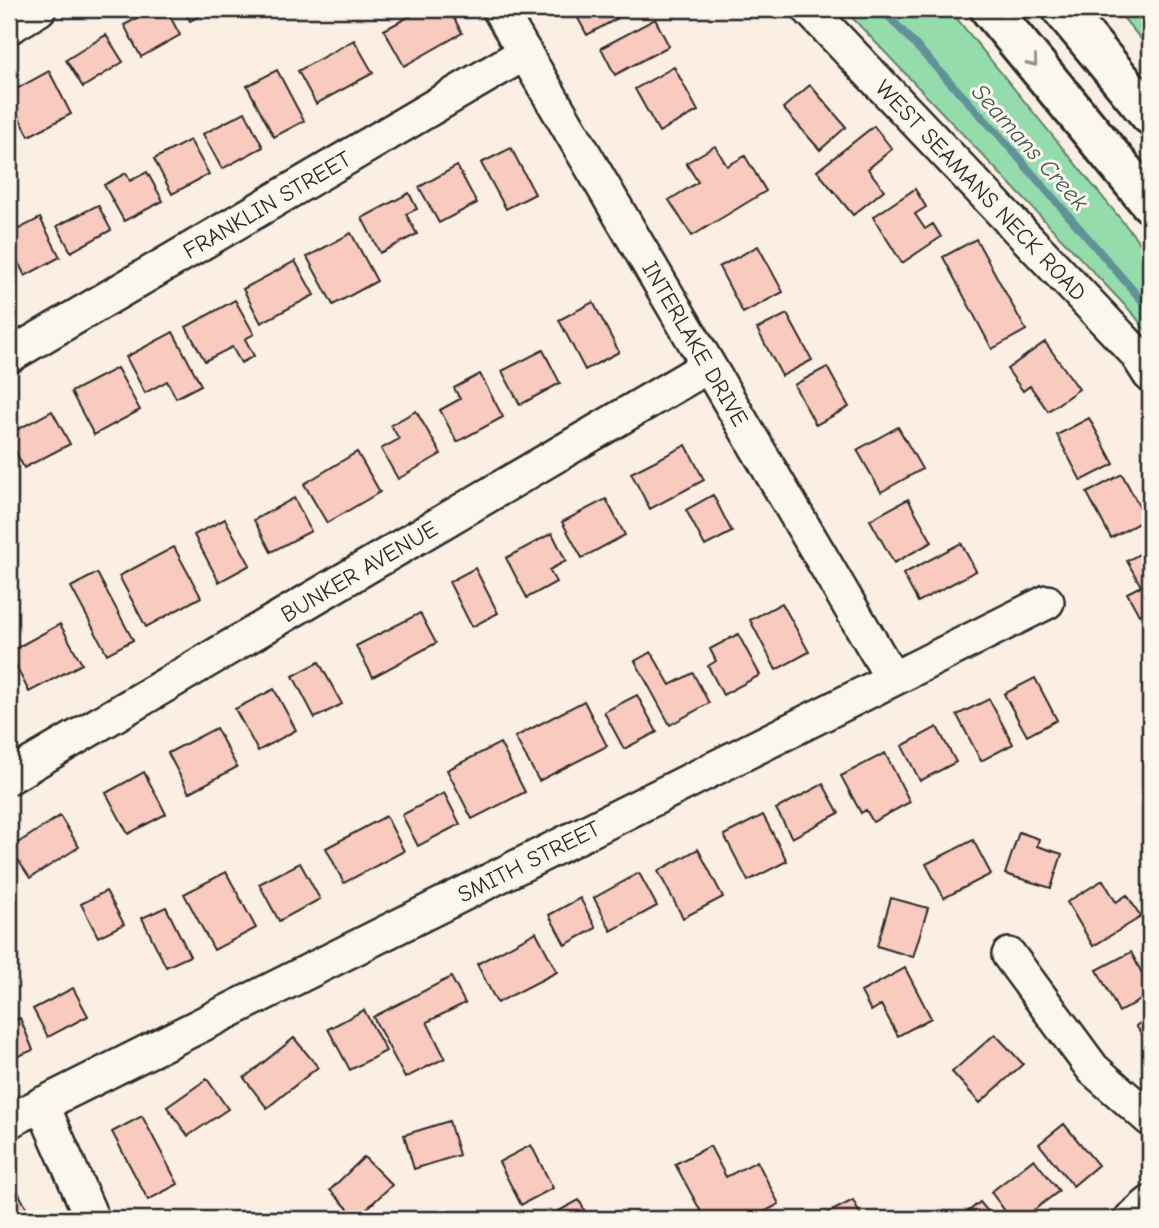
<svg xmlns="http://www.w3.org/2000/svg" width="1159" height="1228" font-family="'Comic Neue',sans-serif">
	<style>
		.green { fill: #94dcab; stroke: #60846b; stroke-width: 2 }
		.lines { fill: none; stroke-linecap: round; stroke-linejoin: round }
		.stream { stroke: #629299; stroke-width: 8 }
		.building { fill: #f9cabe; stroke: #2b2b2b; stroke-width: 2 }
		.minor-casing { stroke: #2b2b2b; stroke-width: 38 }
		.highway-casing { stroke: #2b2b2b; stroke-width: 44 }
		.minor { stroke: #fbf7ec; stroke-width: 33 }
		.highway { stroke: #fbf7ec; stroke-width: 38 }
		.oneway { stroke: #93918c }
		.labels { text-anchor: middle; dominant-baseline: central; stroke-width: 6; stroke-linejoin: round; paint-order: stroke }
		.street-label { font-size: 23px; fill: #2b2b2b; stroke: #fbf7ec }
		.water-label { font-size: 24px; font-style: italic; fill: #425659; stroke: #fbf7ec }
	</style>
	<rect width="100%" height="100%" fill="#fbeee3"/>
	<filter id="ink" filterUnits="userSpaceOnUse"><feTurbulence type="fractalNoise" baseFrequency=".0143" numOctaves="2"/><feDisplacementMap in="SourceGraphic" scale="14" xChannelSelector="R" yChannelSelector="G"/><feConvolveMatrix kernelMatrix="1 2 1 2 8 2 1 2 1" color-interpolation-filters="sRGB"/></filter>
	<g filter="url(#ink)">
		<path class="green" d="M844 9H949L1150 255V337L1135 316Z
			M1116 9H1150V50Z"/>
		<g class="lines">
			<path class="stream" d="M882 9 998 134 1150 310"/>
		</g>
		<path class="building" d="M155 9H166L180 35 141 57 124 25Z
			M183 9H213L190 21Z
			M414 9H449L462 33 404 66 384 30 416 13Z
			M573 9H613L618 18 587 35Z
			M655 19 669 46 615 75 601 48Z
			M106 35 123 62 83 87 66 60Z
			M354 40 373 73 316 104 298 71Z
			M674 67 698 111 659 132 635 89Z
			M277 70 304 121 274 137 247 86Z
			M49 71 71 114 29 136 9 99V93Z
			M810 85 846 127 820 150 783 108Z
			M245 112 263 147 222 169 203 134Z
			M874 126 892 149 868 169 884 190 853 215 817 171Z
			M190 140 209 174 172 194 154 159Z
			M715 146 727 166 745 156 766 191 692 236 669 200 698 182 686 163Z
			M511 148 535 194 506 209 481 163Z
			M457 166 477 203 439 223 419 187Z
			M147 172 163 201 124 221 104 185 126 173 130 181Z
			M915 189 926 207 915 214 925 229 933 224 941 237 902 263 873 217Z
			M409 193 417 209 406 214 417 234 380 253 362 218Z
			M98 205 111 230 71 252 57 226Z
			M40 218 60 257 25 276 9 244V234Z
			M351 233 377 281 333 305 307 257Z
			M976 239 1026 330 992 349 943 257Z
			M758 246 783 292 743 313 719 267Z
			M295 261 314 295 261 323 243 289Z
			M235 300 254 334 245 339 254 356 241 363 232 347 205 361 186 327Z
			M593 302 619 352 585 370 559 320Z
			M787 314 812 360 782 376 757 329Z
			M173 332 201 385 176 398 167 381 145 393 126 357Z
			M1045 342 1079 389 1048 411 1030 386 1023 391 1007 369Z
			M543 350 560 383 520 405 502 371Z
			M827 367 849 407 816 425 794 385Z
			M117 368 140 410 94 435 71 392Z
			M480 374 503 417 457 442 440 410 460 399 454 388Z
			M52 411 70 444 24 468 9 439V434Z
			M416 411 441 454 398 479 381 449 399 439 391 425Z
			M1089 418 1114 464 1081 481 1057 435Z
			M898 427 922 469 881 492 857 450Z
			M686 445 704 480 650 509 631 473Z
			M357 452 380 492 327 523 304 484Z
			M1122 474 1146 519 1111 538 1087 493Z
			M713 495 732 532 705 546 686 510Z
			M294 498 311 531 271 552 254 520Z
			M606 499 625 535 582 558 562 522Z
			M908 499 932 542 894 563 870 520Z
			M225 519 250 565 219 582 194 535Z
			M552 533 566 561 549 570 556 582 527 598 506 558Z
			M961 543 976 571 918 602 903 574Z
			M174 547 201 597 146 627 119 576Z
			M1150 548V609L1139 615 1127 593 1141 586 1127 561Z
			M475 568 498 613 472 627 449 582Z
			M97 573 133 640 107 654 71 587Z
			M782 603 809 652 776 670 750 620Z
			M420 613 436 643 373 677 356 646Z
			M60 624 82 664 29 692 9 652Z
			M738 634 760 675 723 695 708 666 716 661 710 649Z
			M651 652 670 685 693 673 709 703 670 725 635 661Z
			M319 662 342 704 315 718 293 676Z
			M1035 678 1057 720 1027 736 1004 694Z
			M274 689 296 730 258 751 235 709Z
			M637 695 657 732 624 749 604 712Z
			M989 699 1013 744 981 761 957 715Z
			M584 701 607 746 539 781 515 737Z
			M937 727 956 762 920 781 902 746Z
			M216 728 237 767 189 793 168 753Z
			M500 743 525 792 472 819 447 770Z
			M885 753 910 802 873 822 866 810 861 813 841 776Z
			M144 772 166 814 128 834 106 793Z
			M823 784 839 813 792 838 776 809Z
			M444 793 460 824 418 846 402 815Z
			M763 815 787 861 748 881 724 835Z
			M60 816 79 847 30 878 10 848Z
			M386 816 404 851 344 883 326 848Z
			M1019 832 1039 839 1037 846 1062 854 1051 888 1005 874Z
			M973 840 991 874 944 898 926 864Z
			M698 849 723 897 683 918 658 871Z
			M300 863 320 899 279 921 259 884Z
			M226 872 256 928 214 950 184 894Z
			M639 873 657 906 611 931 594 898Z
			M1103 880 1116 902 1127 895 1141 917 1093 946 1067 902Z
			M106 891 124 924 98 937 81 904Z
			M580 898 596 928 565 945 549 915Z
			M891 898 928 908 913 957 877 946Z
			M166 907 190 956 166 967 142 918Z
			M536 932 557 972 497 1003 477 964Z
			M1131 952 1150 989V995L1119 1012 1097 970Z
			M905 968 931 1018 898 1036 881 1005 871 1011 861 992Z
			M451 977 465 1003 427 1022 445 1058 405 1078 373 1017Z
			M73 988 88 1016 48 1037 33 1009Z
			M364 1010 386 1051 350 1070 328 1029Z
			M1150 1015V1045L1136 1026Z
			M20 1018 33 1050 9 1060V1022Z
			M995 1034 1023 1064 980 1103 952 1072Z
			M294 1038 318 1067 267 1108 244 1078Z
			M207 1079 228 1109 188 1136 167 1107Z
			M142 1116 178 1184 148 1200 112 1132Z
			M449 1121 459 1155 414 1169 404 1135Z
			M1064 1124 1098 1165 1073 1186 1039 1144Z
			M531 1145 553 1188 521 1205 499 1162Z
			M710 1146 726 1177 757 1161 779 1204 751 1219H705L675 1164Z
			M364 1157 392 1185 357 1218 330 1190Z
			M1034 1159 1059 1191 1022 1219H1011L991 1192Z
			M11 1179 27 1209 9 1219V1180Z
			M579 1200 589 1219H544Z
			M853 1200 863 1219H823L822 1216Z
			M980 1202 994 1219H959Z"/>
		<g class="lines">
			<g class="minor-casing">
				<g id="minor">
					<path id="s1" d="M499 9 892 678"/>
					<path id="s2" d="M809 9 1136 353 1150 375"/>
					<path d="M9 27 39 9"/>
					<path id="s3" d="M9 356 525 53"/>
					<path id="s4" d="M9 777 708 366"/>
					<path d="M1009 955 1093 1069 1150 1119"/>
					<path d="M42 1104 92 1219"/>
					<path id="s5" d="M9 1121 1047 602"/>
					<path d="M1131 1219 1150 1203"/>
				</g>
			</g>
			<g class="highway-casing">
				<path id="highway" d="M990 9 1150 203
					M1062 9 1150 115"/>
			</g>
			<use href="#minor" class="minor"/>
			<use href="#highway" class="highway"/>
		</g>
		<defs><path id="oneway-chevron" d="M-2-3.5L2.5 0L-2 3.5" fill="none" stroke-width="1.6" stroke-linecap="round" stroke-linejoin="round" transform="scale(1.75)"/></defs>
		<use class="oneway" href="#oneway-chevron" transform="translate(1033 62) rotate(50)"/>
	</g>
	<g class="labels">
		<g class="street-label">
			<text stroke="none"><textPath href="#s2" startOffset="250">WEST SEAMANS NECK ROAD</textPath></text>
			<text stroke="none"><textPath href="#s3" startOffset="299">FRANKLIN STREET</textPath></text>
			<text stroke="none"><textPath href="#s1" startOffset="388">INTERLAKE DRIVE</textPath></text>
			<text stroke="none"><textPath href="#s4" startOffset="406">BUNKER AVENUE</textPath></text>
			<text stroke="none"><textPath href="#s5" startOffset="581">SMITH STREET</textPath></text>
		</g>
		<g class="water-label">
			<text transform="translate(1030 147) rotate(48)">Seamans Creek</text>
		</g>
	</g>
	<rect width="1159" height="1228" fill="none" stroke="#fbf7ec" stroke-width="35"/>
	<rect x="18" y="18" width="1124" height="1193" fill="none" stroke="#2b2b2b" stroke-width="2.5" filter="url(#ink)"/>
</svg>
